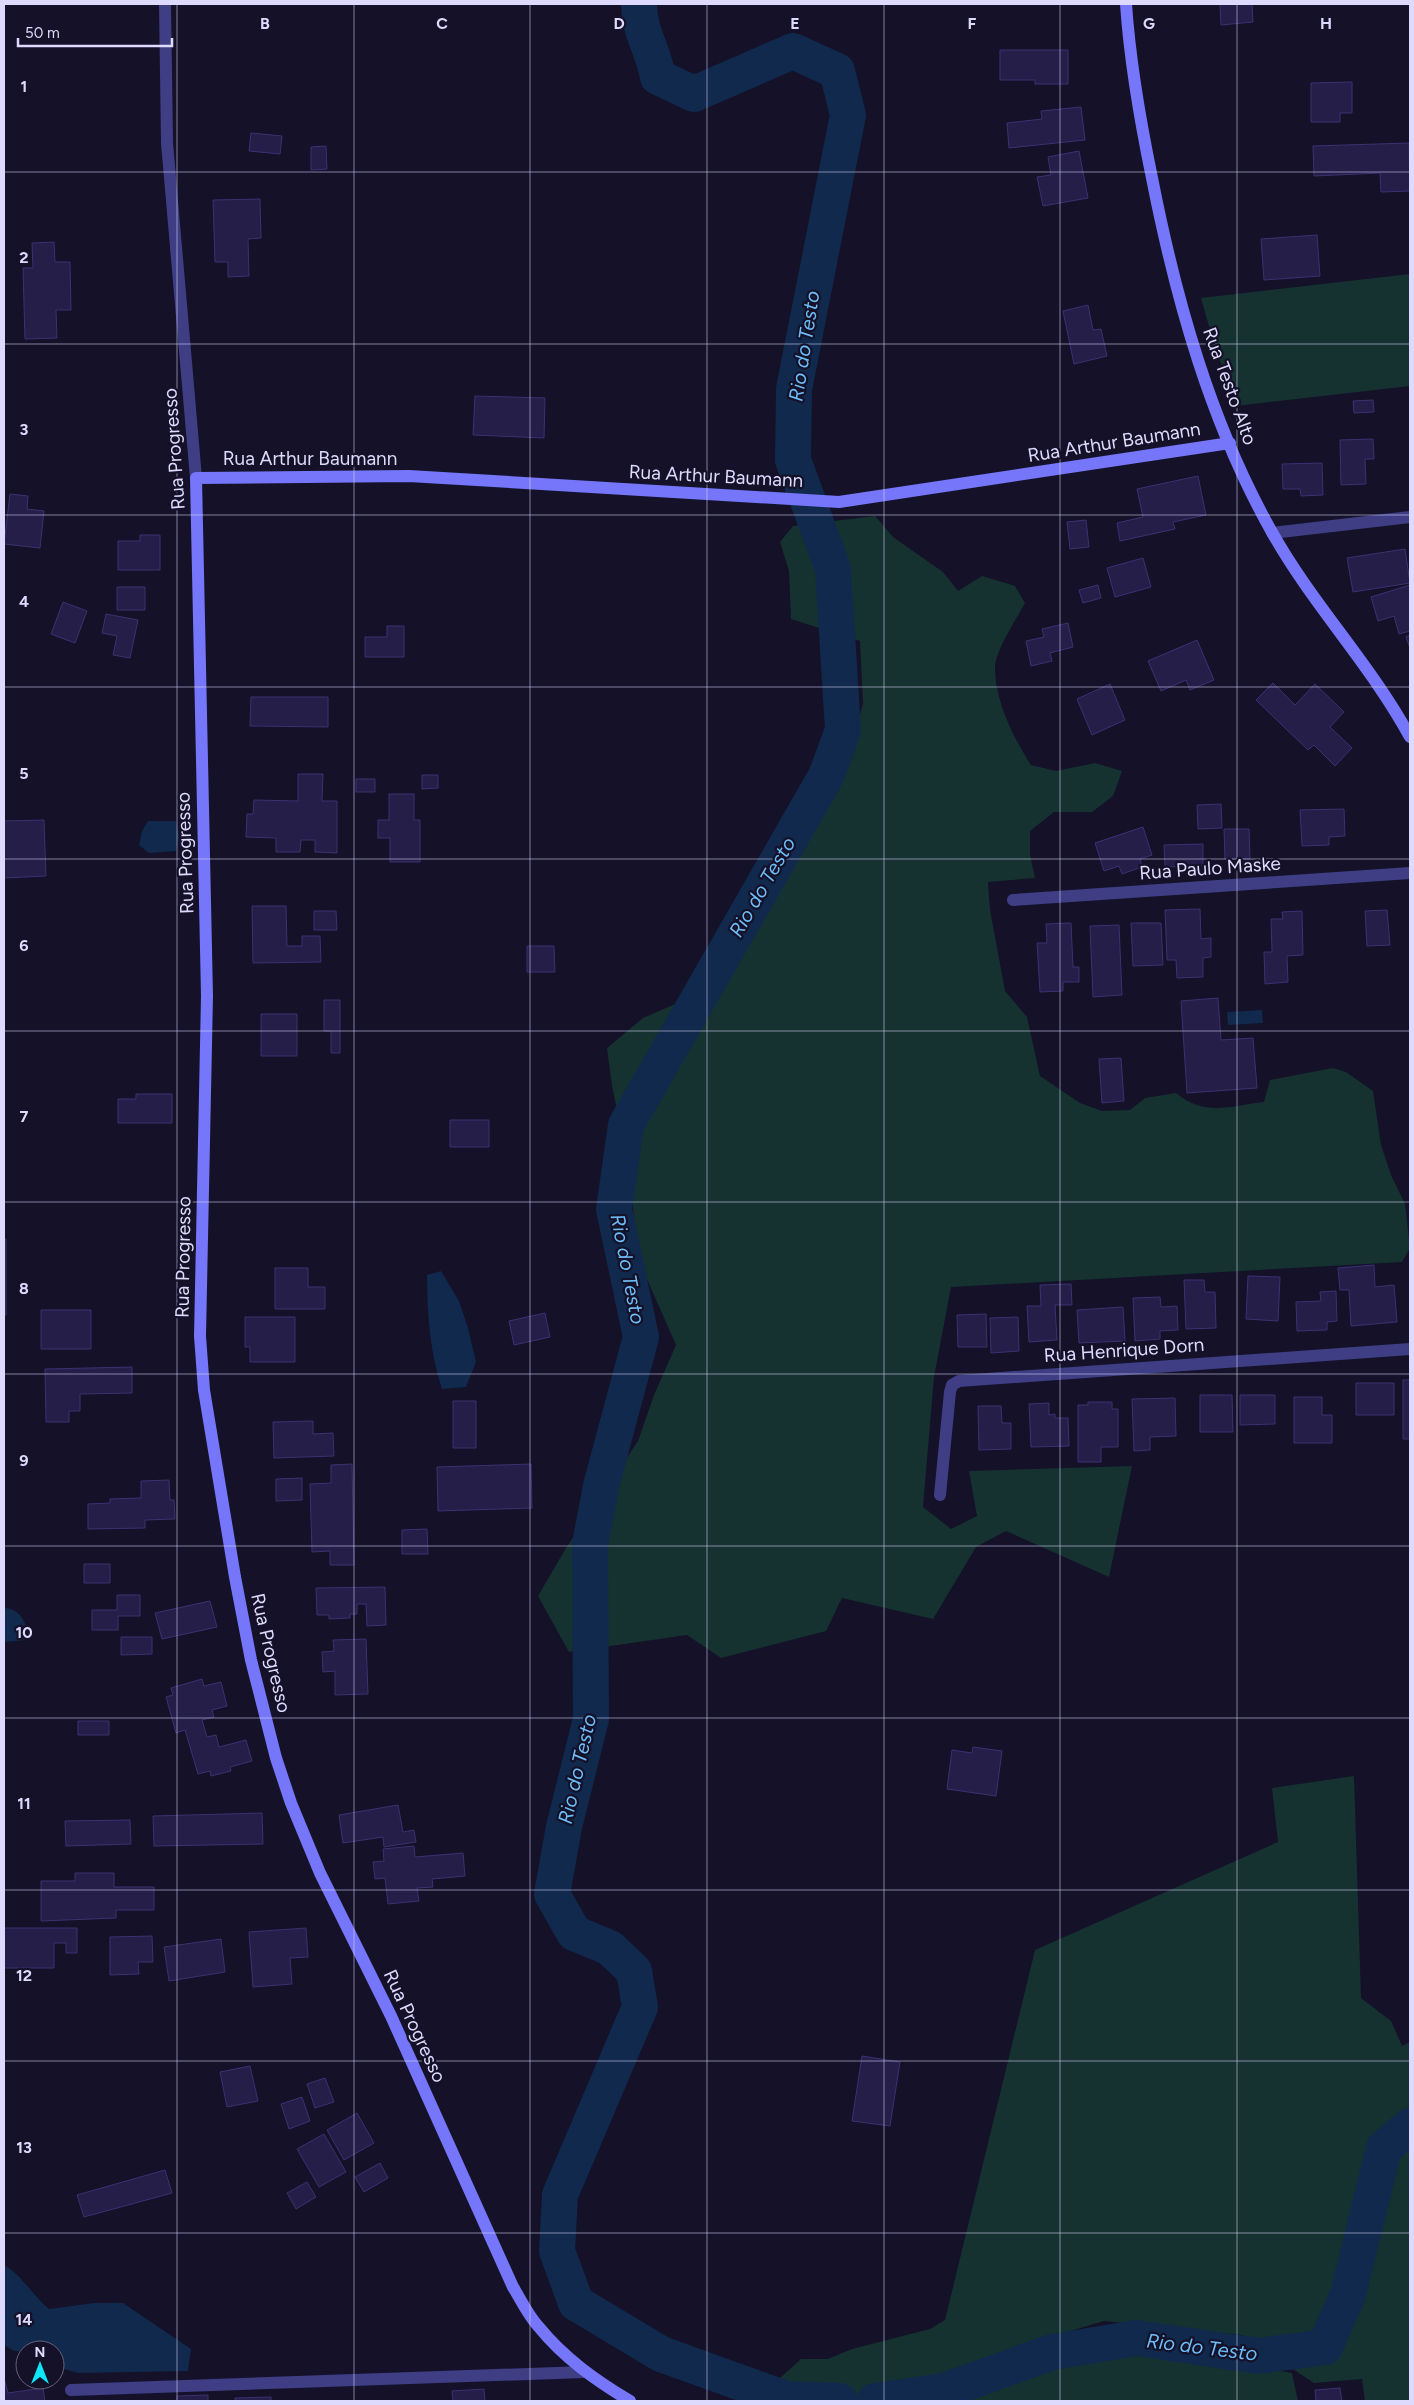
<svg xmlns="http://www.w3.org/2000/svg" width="1414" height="2405" font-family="Figtree,sans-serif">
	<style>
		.green { fill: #153230 }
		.water { fill: #11294c }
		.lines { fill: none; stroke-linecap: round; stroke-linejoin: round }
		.river { stroke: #11294c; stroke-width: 36 }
		.building { fill: #251e48; stroke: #3c3173 }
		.street { stroke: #3f3e85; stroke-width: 12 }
		.secondary { stroke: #7576f9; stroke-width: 12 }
		.grid { fill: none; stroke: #dddafd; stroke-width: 1; stroke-opacity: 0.55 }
		.labels { text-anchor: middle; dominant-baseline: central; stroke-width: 4.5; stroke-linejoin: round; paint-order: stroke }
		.street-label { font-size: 19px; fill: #dddafd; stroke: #141128 }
		.water-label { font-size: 20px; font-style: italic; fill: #6dbdf9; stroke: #141128 }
		.grid-label { font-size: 16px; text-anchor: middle; font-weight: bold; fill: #dddafd; stroke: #141128; stroke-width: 4.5; stroke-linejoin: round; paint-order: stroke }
	</style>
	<rect width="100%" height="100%" fill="#141128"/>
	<path class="green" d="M1410 274V386L1236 406 1214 344 1201 298Z
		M875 516 893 537 943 572 958 591 982 576 1015 586 1025 603C1017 618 994 653 995 669 995 701 1014 739 1031 765L1056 771 1095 763 1122 771 1113 796 1092 812H1054L1030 831V855L1035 878 988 882 990 910 1005 991 1027 1017 1040 1076 1080 1103 1102 1111 1130 1110 1145 1098 1176 1093C1205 1117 1229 1106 1264 1102L1270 1080 1333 1068 1346 1072 1373 1091 1381 1145 1391 1175 1405 1204 1410 1248 1402 1262 951 1287 934 1377 923 1507 951 1529 977 1516 969 1471 1132 1466 1109 1577 1006 1531 976 1547 933 1619 842 1598 826 1631 721 1658 687 1635 569 1652 538 1596 566 1548 638 1441 654 1395 676 1345 646 1277 634 1221 631 1175 612 1086 607 1048 643 1018 724 983 795 854 841 780 863 704 860 641 791 619 789 571 780 542 793 526Z
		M1354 1776 1361 1998 1391 2021 1402 2046 1410 2042V2401H1365L1362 2379 1314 2383 1242 2335 1104 2321 1067 2332 1292 2373 1298 2401H755L801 2359H828L852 2349 930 2329 945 2320 1035 1950 1278 1842 1272 1788Z"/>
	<path class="water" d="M148 821H176L179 836 176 851 149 853 139 845 142 831Z
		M1262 1010 1263 1023 1228 1025 1227 1012Z
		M441 1271 459 1301 468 1328 476 1362 466 1387 442 1389C430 1353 427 1313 427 1275Z
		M4 1608C20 1608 25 1622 30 1636L27 1640 4 1642Z
		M4 2265C22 2275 33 2296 49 2309L94 2303H123L191 2349 188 2371 78 2373 64 2369 55 2360V2350H25V2352L14 2351 4 2345Z"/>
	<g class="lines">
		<path class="river" d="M639 4C639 32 653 49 658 77L694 94 793 51 837 71 848 115 794 389 793 460 833 569 843 730 826 776 626 1125 614 1209 641 1337 601 1486 590 1544 591 1719 564 1827 552 1894 574 1933 610 1948 634 1971 640 2007 560 2195 557 2251 576 2303 661 2354 786 2399 840 2401
			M875 2401 944 2391 1052 2352 1137 2338 1258 2356 1325 2347 1348 2294 1384 2148 1410 2126"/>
	</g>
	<path class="building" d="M1220 4H1252L1253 22 1221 25Z
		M1000 50H1068V84H1035V80H1000Z
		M1352 82V113H1340V122H1311V83Z
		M1081 107 1085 140 1009 148 1007 123 1042 119 1041 111Z
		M251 133 282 136 280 154 249 151Z
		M1409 143 1410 191 1381 192 1380 173 1314 176 1313 146Z
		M326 146 327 169 311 170V147Z
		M1079 151 1088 198 1043 206 1037 177 1051 175 1048 157Z
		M260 199 261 238 248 239 249 276 228 277V262H215L213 200Z
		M1317 235 1320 276 1264 280 1261 239Z
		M54 242 55 262H70L71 310H56L57 338 25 339 23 268H33L32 243Z
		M1088 305 1093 330 1101 329 1107 356 1074 364 1063 311Z
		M475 396 545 398 544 438 473 435Z
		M1373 400 1374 412 1354 413 1353 401Z
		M1373 439 1374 459H1365L1366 484 1341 485 1340 440Z
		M1322 463 1323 495 1301 496 1300 489H1283L1282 464Z
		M1198 476 1206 515 1173 522 1175 529 1120 541 1117 523 1143 517 1137 489Z
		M10 494 28 496 27 509 44 511 40 548 4 544Z
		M1086 520 1089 547 1070 549 1067 522Z
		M140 535H160V570H118V541H140Z
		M1405 549 1410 583 1353 592 1347 558Z
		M1143 558 1151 587 1115 597 1107 568Z
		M1098 585 1101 598 1083 603 1079 590Z
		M1410 585V631L1399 634 1394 616 1378 621 1371 597Z
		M117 587H145V610H117Z
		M63 602 87 611 75 643 51 634Z
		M106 614 138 620 130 658 113 655 117 636 102 633Z
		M1068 623 1073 647 1050 653 1052 661 1031 666 1026 641 1044 637 1042 629Z
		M387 626H404V657H365V637H387Z
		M1410 635V648L1406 637Z
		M1197 640 1214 680 1190 690 1186 680 1161 691 1148 661Z
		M1273 683 1295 705 1315 684 1344 712 1330 727 1352 748 1335 766 1314 745 1308 750 1256 700Z
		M1110 684 1125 720 1092 735 1077 699Z
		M251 697H328V727L250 726Z
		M298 774H323L322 801H337V853L315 852V840H301L300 852H276V838L246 837 247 814H253L254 800 298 801Z
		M422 775H438V788L422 789Z
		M356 779H375V792H356Z
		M389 794H414V820H420V862H390V838H378V820H389Z
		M1221 804 1222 828 1198 829 1197 805Z
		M1344 809 1345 836 1329 837V845L1302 846 1300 810Z
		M44 820 46 876 4 878V821Z
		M1143 827 1152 855 1140 859 1142 867 1122 874 1119 866 1104 871 1095 843Z
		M1224 829H1249L1250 859H1225Z
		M1203 844V866L1165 867 1164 845Z
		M252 906H286L287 946H302V936H320L321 962 253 963Z
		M1200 909 1201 939 1211 938V957L1203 958V977L1177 978 1176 960H1167L1165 910Z
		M1387 910 1390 945 1367 946 1365 911Z
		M314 911H336L337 930H314Z
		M1302 911 1303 955 1287 956 1288 982 1265 984 1264 952H1272L1271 919H1283L1282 912Z
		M1071 923 1073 967H1079V982H1063V991L1040 992 1037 943H1047L1046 924Z
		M1131 923H1161L1163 965 1133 966Z
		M1119 925 1122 995 1093 997 1090 926Z
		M527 946H554L555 972H527Z
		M1218 998 1221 1040 1253 1038 1257 1088 1187 1093 1181 1001Z
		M324 1000H340V1053H331V1031H324Z
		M261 1014H297V1056H261Z
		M1121 1058 1124 1101 1102 1103 1099 1059Z
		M136 1094H172V1123H118V1099H136Z
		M450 1120H489V1147H450Z
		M4 1239H6V1315H4Z
		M1374 1265 1375 1287 1394 1285 1397 1322 1351 1326 1349 1290H1340L1338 1268Z
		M275 1268H308V1287H325V1309H275Z
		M1248 1276 1280 1277 1278 1321 1246 1319Z
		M1184 1280H1204L1205 1292H1215L1216 1328 1186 1329Z
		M1071 1284 1072 1305H1055L1057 1340 1029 1342 1027 1306H1041L1040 1285Z
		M1336 1291 1337 1321 1327 1322V1330L1297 1331 1296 1302 1321 1301 1320 1292Z
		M1160 1297 1161 1307 1177 1306 1178 1330 1160 1331V1339L1135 1341 1133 1298Z
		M1123 1307 1125 1341 1079 1343 1077 1310Z
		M41 1310H91V1349H41Z
		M545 1313 550 1337 514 1345 509 1321Z
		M986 1314 987 1347H958L957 1315Z
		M245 1317H295V1362H250V1347H245Z
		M1018 1317 1019 1351 991 1353 990 1318Z
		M132 1367V1393L80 1394V1411H69V1422H46L45 1369Z
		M1403 1380H1410V1439H1403Z
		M1356 1383H1394V1415H1356Z
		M1200 1395H1232L1233 1432H1200Z
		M1240 1395H1275V1424L1240 1425Z
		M1294 1397H1322V1415H1332V1443H1294Z
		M1175 1398 1176 1436 1150 1437V1450L1134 1451 1132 1399Z
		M453 1401H476V1448H453Z
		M1088 1402H1112V1409H1118V1447H1101V1462H1078V1405H1088Z
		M1049 1403V1415L1055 1414V1418H1068L1069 1446 1031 1447 1029 1404Z
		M978 1406H1001L1002 1423H1011V1449L979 1450Z
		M313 1421V1434L333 1433 334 1456 274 1458 273 1422Z
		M352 1464 354 1565H330V1551L312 1552 310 1484 331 1483V1465Z
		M531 1464 532 1508 438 1511 437 1467Z
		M302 1478V1500L276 1501V1479Z
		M169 1480 170 1500H174L175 1519 145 1520V1528L88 1529V1504L110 1503V1499L141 1498V1481Z
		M427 1529 428 1554H402V1530Z
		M84 1564H110V1583H84Z
		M385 1587 386 1625 367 1626 366 1604H357V1614H350V1618L329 1619V1615H317L316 1588Z
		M117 1595H140V1616H118V1630H92V1610H117Z
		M210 1601 217 1627 162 1639 155 1613Z
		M121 1637H152V1654L121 1655Z
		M366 1639 368 1694 335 1695V1671L323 1672 322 1652 334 1651 333 1640Z
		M202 1679 204 1686 221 1682 227 1706 212 1710 214 1717 202 1720 207 1737 216 1735 219 1747 246 1740 252 1761 230 1767 231 1771 211 1776 210 1771 198 1774 185 1730 176 1733 166 1697 173 1695 171 1688Z
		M78 1721H109V1735H78Z
		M973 1747 1002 1751 996 1796 947 1789 952 1750 972 1753Z
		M398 1805 403 1832 414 1830 416 1842 384 1847 383 1837 343 1843 339 1815Z
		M262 1813 263 1844 154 1846 153 1816Z
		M130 1820 131 1844 66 1846 65 1821Z
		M414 1846 415 1857 463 1853 465 1876 432 1879 433 1887 417 1888 419 1901 388 1904 385 1878 375 1879 373 1862 384 1861 383 1849Z
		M75 1873H114V1887H154V1910H116V1918L41 1921V1881H75Z
		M4 1928H77V1953H66V1943H54V1968H4Z
		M306 1928 308 1957 290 1958 292 1984 253 1987 249 1932Z
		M152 1936 153 1962H138L139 1974 110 1975V1937Z
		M221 1939 225 1972 169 1981 164 1947Z
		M862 2056 900 2062 890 2126 852 2121Z
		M250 2066 258 2101 227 2107 220 2072Z
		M325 2078 334 2102 315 2108 307 2084Z
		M302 2097 310 2121 289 2129 281 2104Z
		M357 2113 374 2143 344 2160 327 2130Z
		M324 2134 346 2172 319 2187 297 2149Z
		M380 2163 388 2178 364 2192 355 2177Z
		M165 2170 172 2193 84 2217 77 2195Z
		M307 2182 316 2197 296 2209 287 2193Z
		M4 2378 8 2393 43 2388 45 2401H4Z
		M1340 2388 1342 2401H1316L1315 2390Z
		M484 2389 485 2401H453L452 2391Z
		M208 2395V2401H177V2396Z
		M271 2397V2401H235V2398Z"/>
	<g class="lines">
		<path class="street" d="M165 4 167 143 196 478
			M1272 533 1410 517
			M1013 900 1410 873
			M940 1495 950 1392 952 1385 959 1381 1410 1349
			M71 2390 584 2372"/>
		<path class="secondary" d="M1126 4C1130 63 1140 120 1152 178 1176 300 1211 425 1273 534 1313 605 1371 665 1410 737
			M630 2401C595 2380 564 2358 538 2326 528 2315 521 2300 513 2287L391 2016 320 1873 291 1803 276 1758 251 1660 235 1577 204 1390 200 1336 207 996 196 478 409 476 839 502 1230 443"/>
	</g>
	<path class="grid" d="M177 4V2401M354 4V2401M530 4V2401M707 4V2401M884 4V2401M1060 4V2401M1237 4V2401M4 172H1410M4 344H1410M4 515H1410M4 687H1410M4 859H1410M4 1031H1410M4 1202H1410M4 1374H1410M4 1546H1410M4 1718H1410M4 1890H1410M4 2061H1410M4 2233H1410"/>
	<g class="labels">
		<g class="street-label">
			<text transform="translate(1230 386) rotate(70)">Rua Testo Alto</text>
			<text transform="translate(1114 442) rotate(-9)">Rua Arthur Baumann</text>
			<text transform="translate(174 449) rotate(-94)">Rua Progresso</text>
			<text x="310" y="458">Rua Arthur Baumann</text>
			<text transform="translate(716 476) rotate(3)">Rua Arthur Baumann</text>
			<text transform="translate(185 853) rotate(-92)">Rua Progresso</text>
			<text transform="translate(1210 868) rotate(-4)">Rua Paulo Maske</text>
			<text transform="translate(183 1257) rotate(-89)">Rua Progresso</text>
			<text transform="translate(1124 1350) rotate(-4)">Rua Henrique Dorn</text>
			<text transform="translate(271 1653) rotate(77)">Rua Progresso</text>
			<text transform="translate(415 2026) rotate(65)">Rua Progresso</text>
		</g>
		<g class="water-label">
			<text transform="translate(804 346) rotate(-81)">Rio do Testo</text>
			<text transform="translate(762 887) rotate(-60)">Rio do Testo</text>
			<text transform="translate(628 1269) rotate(79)">Rio do Testo</text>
			<text transform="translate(577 1769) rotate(-77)">Rio do Testo</text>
			<text transform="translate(1202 2347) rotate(7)">Rio do Testo</text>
		</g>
	</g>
	<g class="grid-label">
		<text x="265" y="29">B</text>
		<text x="442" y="29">C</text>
		<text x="619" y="29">D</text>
		<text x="795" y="29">E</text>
		<text x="972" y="29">F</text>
		<text x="1149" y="29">G</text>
		<text x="1326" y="29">H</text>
		<text x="24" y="92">1</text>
		<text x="24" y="263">2</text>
		<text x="24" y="435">3</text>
		<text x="24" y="607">4</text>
		<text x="24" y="779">5</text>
		<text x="24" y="951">6</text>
		<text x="24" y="1122">7</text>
		<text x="24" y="1294">8</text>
		<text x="24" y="1466">9</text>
		<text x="24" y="1638">10</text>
		<text x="24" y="1809">11</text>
		<text x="24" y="1981">12</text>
		<text x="24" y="2153">13</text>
		<text x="24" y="2325">14</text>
	</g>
	<rect width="1414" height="2405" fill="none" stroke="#dddafd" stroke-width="10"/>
	<g transform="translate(40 2365)"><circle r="24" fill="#141128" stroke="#64617d"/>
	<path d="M0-4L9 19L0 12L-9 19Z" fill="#0fe6f5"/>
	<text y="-8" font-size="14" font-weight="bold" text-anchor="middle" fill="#dddafd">N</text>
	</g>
	<path d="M18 38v8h154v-8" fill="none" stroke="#dddafd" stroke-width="2.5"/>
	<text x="25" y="38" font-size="15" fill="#dddafd" stroke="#141128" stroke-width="4" paint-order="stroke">50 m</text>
</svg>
